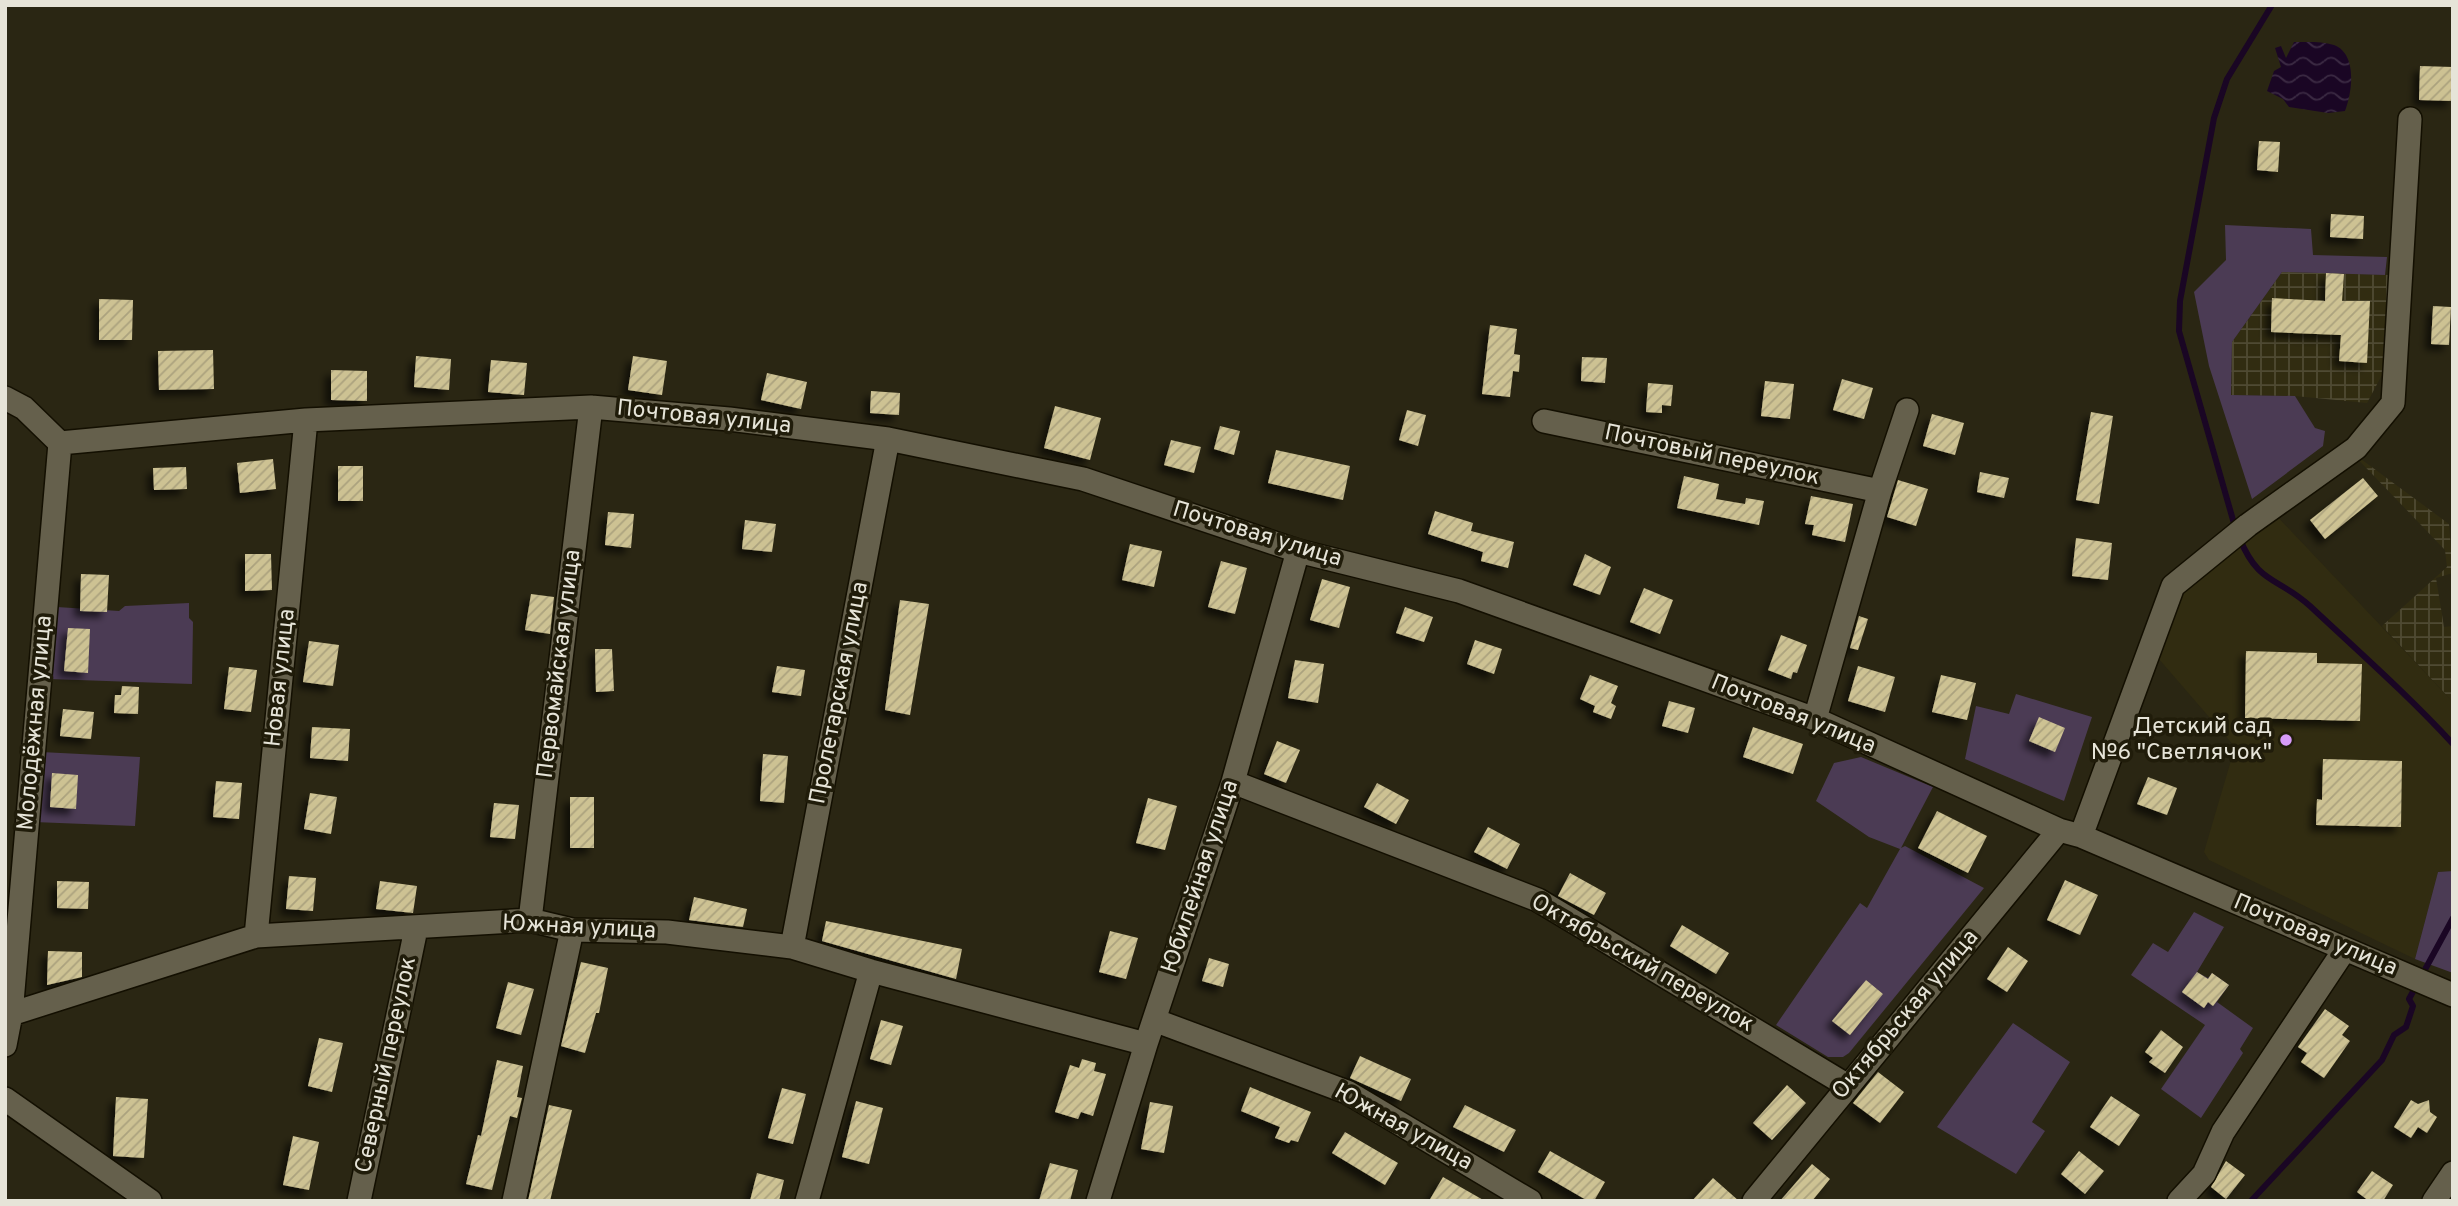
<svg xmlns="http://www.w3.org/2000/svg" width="2458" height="1206" font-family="Overpass,sans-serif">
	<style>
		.built { fill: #312c11 }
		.industrial { fill: url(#industrial-grid) }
		.green { fill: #4b3b54 }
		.water { fill: url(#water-waves) }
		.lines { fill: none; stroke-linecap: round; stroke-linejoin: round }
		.stream { stroke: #1a0624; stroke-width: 6 }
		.building { fill: url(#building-hatch); filter: url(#shadow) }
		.street-casing { stroke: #130f01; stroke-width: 26 }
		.street { stroke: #65604c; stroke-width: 23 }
		.poi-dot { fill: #d79bf9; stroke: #201c0a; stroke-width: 2.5 }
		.labels { text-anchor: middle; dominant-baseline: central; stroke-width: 7; stroke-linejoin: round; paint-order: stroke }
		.street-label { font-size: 23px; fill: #e6e4d8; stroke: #201c0a }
		.poi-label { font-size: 23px; fill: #e6e4d8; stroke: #201c0a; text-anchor: end }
	</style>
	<defs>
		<pattern id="industrial-grid" width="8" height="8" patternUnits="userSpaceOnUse" patternTransform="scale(1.75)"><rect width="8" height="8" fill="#312c11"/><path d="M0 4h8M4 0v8" fill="none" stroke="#4f4a33"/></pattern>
		<pattern id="water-waves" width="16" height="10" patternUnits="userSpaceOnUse" patternTransform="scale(1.75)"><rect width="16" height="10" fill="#1a0624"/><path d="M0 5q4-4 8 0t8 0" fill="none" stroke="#3b2a43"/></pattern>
		<pattern id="building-hatch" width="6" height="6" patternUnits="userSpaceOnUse" patternTransform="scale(1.75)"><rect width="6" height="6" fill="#cdc293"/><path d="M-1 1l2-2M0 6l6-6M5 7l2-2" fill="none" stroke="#aba27e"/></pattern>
		<filter id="shadow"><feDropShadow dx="-6" dy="6" stdDeviation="3.5" flood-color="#0009"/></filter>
	</defs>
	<rect width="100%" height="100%" fill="#2a2613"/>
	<path class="built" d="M2272 511 2453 702V871L2438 872 2415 959 2209 860 2204 852 2235 747 2152 651 2170 602Z"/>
	<path class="industrial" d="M2282 272 2389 275 2383 373 2367 403 2295 396 2231 395 2232 342Z
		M2350 451 2449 524 2453 573 2436 578 2444 627 2453 626V702L2382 626 2447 567 2445 550Z"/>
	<path class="green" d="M2225 225 2311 229 2313 255 2387 257 2385 275 2282 272 2232 342 2231 395 2295 396 2315 428 2325 431 2323 446 2252 499 2209 366 2194 292 2226 260Z
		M189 603V618L193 622 192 684 49 679 57 607 119 611 125 606Z
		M2016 694 2092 717 2064 801 1965 759 1976 706 2009 714Z
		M41 752 140 757 135 826 34 822Z
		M1861 757 1933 787 1901 848 1905 846 1984 888 1849 1053 1843 1057H1828L1776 1025 1860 903 1867 908 1900 849 1869 837 1816 801 1834 763Z
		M2453 871V973L2415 959 2438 872Z
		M2194 912 2224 927 2197 972 2208 978 2212 973 2229 985 2217 1002 2253 1028 2240 1049 2243 1053 2201 1118 2161 1089 2205 1025 2131 975 2153 943 2168 952Z
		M2013 1023 2070 1062 2032 1122 2045 1131 2016 1174 1937 1127Z"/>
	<path class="water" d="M2294 42C2307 42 2322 41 2334 45 2358 54 2352 93 2345 111L2328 113 2289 107 2283 99 2267 91 2274 71 2281 67 2275 48 2281 46 2286 58Z"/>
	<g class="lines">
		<path class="stream" d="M2235 527 2179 331 2180 301 2214 118 2227 79 2272 5
			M2239 537C2259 586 2277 576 2310 606 2358 651 2408 695 2453 744
			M2251 1201 2382 1060 2394 1035 2406 1027 2413 1006 2409 999 2453 918"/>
	</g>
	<path class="building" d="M2420 66 2453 67V101L2419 100Z
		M2259 141 2280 142 2278 172 2257 170Z
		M2331 214 2364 216 2363 239 2330 237Z
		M2326 273 2344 274 2342 301H2370L2367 363 2339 361 2341 335 2271 332 2272 298 2325 301Z
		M99 299 133 300 132 340H99Z
		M2433 306 2451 307 2449 345 2431 344Z
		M1490 325 1517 329 1514 354 1520 355 1519 372 1513 371 1510 397 1482 394Z
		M213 350 214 389 159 390 158 351Z
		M416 356 451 359 449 390 414 387Z
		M633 356 667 361 662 395 628 390Z
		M1582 357 1607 358 1605 383 1581 381Z
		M491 360 527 363 524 395 488 392Z
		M331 370 367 371V401L331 400Z
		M767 373 807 382 801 409 761 400Z
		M1842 379 1873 388 1864 419 1833 410Z
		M1765 381 1794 384 1790 419 1761 416Z
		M1648 383 1673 385 1671 406 1662 405V413L1646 412Z
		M871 391 900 393 899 415 870 413Z
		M1055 406 1101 418 1090 460 1044 448Z
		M1407 410 1426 415 1418 446 1399 440Z
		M2091 412 2113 416 2099 504 2076 500Z
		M1932 414 1964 423 1955 455 1923 446Z
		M1220 426 1240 431 1234 455 1214 449Z
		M1171 440 1201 447 1194 473 1164 465Z
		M1276 450 1350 466 1343 500 1268 483Z
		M273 459 276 489 240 493 237 463Z
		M338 466H363V501H338Z
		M186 467 187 489 154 490 153 468Z
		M1980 472 2009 478 2004 498 1977 492Z
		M1684 476 1719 484 1716 499 1745 504 1746 498 1764 501 1759 525 1677 508Z
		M2363 478 2378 496 2325 539 2310 520Z
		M1898 480 1928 489 1916 526 1887 517Z
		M1811 496 1853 504 1845 542 1812 535 1814 525 1805 524Z
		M1435 511 1473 523 1471 531 1514 542 1508 568 1481 561 1483 552 1428 534Z
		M608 512 634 514 631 548 605 545Z
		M745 520 776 524 772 552 742 549Z
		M2076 538 2112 543 2108 580 2072 576Z
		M1130 544 1162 551 1154 587 1122 580Z
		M245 554H271L272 590 245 591Z
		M1585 554 1611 567 1600 595 1573 585Z
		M1221 561 1247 568 1235 614 1208 607Z
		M81 574 109 575 107 612 80 611Z
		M1322 579 1350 587 1339 628 1310 620Z
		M1644 588 1673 600 1660 634 1630 622Z
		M531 594 554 597 550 634 525 630Z
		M900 600 929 604 910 715 885 710Z
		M1405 607 1433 617 1424 642 1396 633Z
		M1859 616 1868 619 1858 650 1850 648Z
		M68 628 90 629 88 673 64 671Z
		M1781 635 1807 645 1797 673 1793 672 1791 679 1768 670Z
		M1475 640 1502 649 1494 674 1467 664Z
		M309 641 339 645 333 686 303 682Z
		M595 649H612L614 691 596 692Z
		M2246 651 2317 653V663L2362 664 2360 721 2245 718Z
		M1295 660 1324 664 1318 703 1288 698Z
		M777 666 805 670 801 696 772 692Z
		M1858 666 1895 677 1885 712 1848 701Z
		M229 667 257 670 251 712 224 709Z
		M1590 675 1618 686 1611 703 1616 706 1611 719 1593 712 1595 706 1580 699Z
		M1941 675 1976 683 1967 720 1932 712Z
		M122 686 139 687 138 714 114 713 115 695H121Z
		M1669 701 1695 708 1688 733 1662 726Z
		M63 709 94 712 91 739 60 736Z
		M2039 717 2065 728 2055 752 2029 741Z
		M312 727 350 729 348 761 310 758Z
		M1753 727 1803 744 1793 774 1743 757Z
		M1277 741 1300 750 1286 783 1264 774Z
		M763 754 788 756 784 803 760 801Z
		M2323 759 2402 761 2401 827 2316 825 2317 799 2322 800Z
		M52 773 78 775 76 809 50 807Z
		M2148 777 2177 788 2167 815 2137 804Z
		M216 781 242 783 239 819 213 817Z
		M1377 783 1409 800 1396 824 1364 807Z
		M310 793 337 797 331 834 304 829Z
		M570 797H594V848H570Z
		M1148 798 1177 806 1165 850 1136 843Z
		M494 803 519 805 515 839 490 837Z
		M1937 811 1987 836 1968 873 1918 848Z
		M1488 827 1520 844 1507 869 1474 852Z
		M1570 873 1606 893 1594 915 1558 896Z
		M289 876 316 878 313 911 286 909Z
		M2065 880 2098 895 2080 935 2047 920Z
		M57 881 89 882 88 909 57 908Z
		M380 881 417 886 413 913 376 909Z
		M694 897 747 909 743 927 689 920Z
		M826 921 962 949 956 979 822 941Z
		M1682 925 1729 953 1716 974 1670 946Z
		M1110 931 1138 938 1126 979 1099 972Z
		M2008 947 2028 961 2007 992 1987 979Z
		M48 951 82 952V977L47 985Z
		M1209 958 1229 964 1223 987 1202 981Z
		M581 962 608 968 599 1013H596L585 1053 561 1046Z
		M2197 972 2208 979 2212 973 2229 985 2213 1006 2208 1002 2204 1008 2182 992Z
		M1866 980 1883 994 1850 1035 1832 1021Z
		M508 982 534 989 521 1035 496 1028Z
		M2325 1009 2349 1026 2342 1035 2350 1041 2324 1078 2301 1062 2307 1053 2298 1047Z
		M881 1020 903 1026 891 1065 870 1059Z
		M2161 1030 2183 1047 2165 1073 2149 1062 2153 1058 2145 1052Z
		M319 1038 343 1043 332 1092 308 1086Z
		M1360 1056 1411 1079 1401 1101 1350 1078Z
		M1082 1059 1096 1063 1094 1071 1106 1074 1093 1116 1081 1112 1078 1119 1055 1112 1070 1065 1079 1068Z
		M497 1060 523 1066 517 1097 522 1098 517 1118 510 1116 492 1190 466 1184 478 1135 481 1136Z
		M1878 1072 1904 1092 1880 1123 1853 1103Z
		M1787 1085 1806 1103 1772 1140 1753 1123Z
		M1250 1087 1311 1112 1298 1142 1291 1140 1289 1143 1275 1138 1280 1127 1241 1111Z
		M782 1088 806 1094 793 1144 768 1138Z
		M2111 1096 2140 1115 2119 1146 2090 1127Z
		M116 1097 148 1099 144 1158 113 1156Z
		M2411 1100 2418 1104 2429 1100 2430 1112 2437 1117 2427 1133 2418 1127 2411 1138 2394 1127Z
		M856 1101 883 1108 869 1164 842 1157Z
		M1150 1102 1173 1106 1164 1153 1141 1149Z
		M549 1105 572 1110 550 1201H528Z
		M1465 1105 1516 1130 1504 1152 1453 1127Z
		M1345 1132 1398 1163 1385 1185 1332 1153Z
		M293 1136 319 1142 309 1190 283 1185Z
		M1550 1151 1605 1182 1594 1201H1588L1538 1172Z
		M2079 1151 2104 1171 2085 1194 2061 1174Z
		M2226 1161 2245 1175 2226 1199 2211 1187Z
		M1050 1163 1078 1170 1070 1201H1039Z
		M1812 1164 1830 1179 1812 1201H1780Z
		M2372 1171 2393 1185 2383 1201H2369L2357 1192Z
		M757 1173 784 1180 779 1201H750Z
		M1443 1177 1485 1201H1429Z
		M1713 1178 1739 1201H1692Z"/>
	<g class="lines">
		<g class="street-casing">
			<path id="street" d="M5 398 24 408 60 443 306 420 591 407 729 419 888 439 1083 479 1298 551 1459 591 1815 719 2059 830 2081 836 2453 995
				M1544 421 1880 491
				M1815 719 1880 491 1907 410
				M1233 782 1538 900 1848 1086
				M2081 836 2173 586 2248 525 2356 448 2393 403 2410 119
				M530 920 591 407
				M256 936 306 420
				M792 947 888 439
				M11 1014 256 936 530 920 572 930 667 932 792 947 871 971 1146 1044
				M1154 1020 1347 1092 1530 1201
				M5 1045 11 1014 60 443
				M5 1099 150 1201
				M359 1201 416 929
				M514 1201 572 930
				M807 1201 871 971
				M1098 1201 1146 1044 1233 782 1298 551
				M1754 1201 2059 830
				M2179 1201 2204 1174 2223 1132 2345 949
				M2434 1201 2453 1173"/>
		</g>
		<use href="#street" class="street"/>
	</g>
	<circle class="poi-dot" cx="2286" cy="740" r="7"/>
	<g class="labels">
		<g class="street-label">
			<text transform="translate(704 418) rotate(6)">Почтовая улица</text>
			<text transform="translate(1712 456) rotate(12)">Почтовый переулок</text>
			<text transform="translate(1257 535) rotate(17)">Почтовая улица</text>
			<text transform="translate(560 664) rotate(-83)">Первомайская улица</text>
			<text transform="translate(281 678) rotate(-84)">Новая улица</text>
			<text transform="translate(840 693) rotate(-79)">Пролетарская улица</text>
			<text transform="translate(1793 715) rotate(22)">Почтовая улица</text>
			<text transform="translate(36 723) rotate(-85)">Молодёжная улица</text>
			<text transform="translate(1201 877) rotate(-72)">Юбилейная улица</text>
			<text transform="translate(579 928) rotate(3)">Южная улица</text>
			<text transform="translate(2315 936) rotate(23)">Почтовая улица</text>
			<text transform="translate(1642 964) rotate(30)">Октябрьский переулок</text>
			<text transform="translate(1906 1015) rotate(-50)">Октябрьская улица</text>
			<text transform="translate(387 1065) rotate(-78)">Северный переулок</text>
			<text transform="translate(1403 1128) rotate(29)">Южная улица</text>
		</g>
		<g class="poi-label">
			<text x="2272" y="727">Детский сад<tspan x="2272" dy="26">№6 "Светлячок"</tspan></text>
		</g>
	</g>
	<rect width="2458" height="1206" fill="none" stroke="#e6e4d8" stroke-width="14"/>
</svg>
